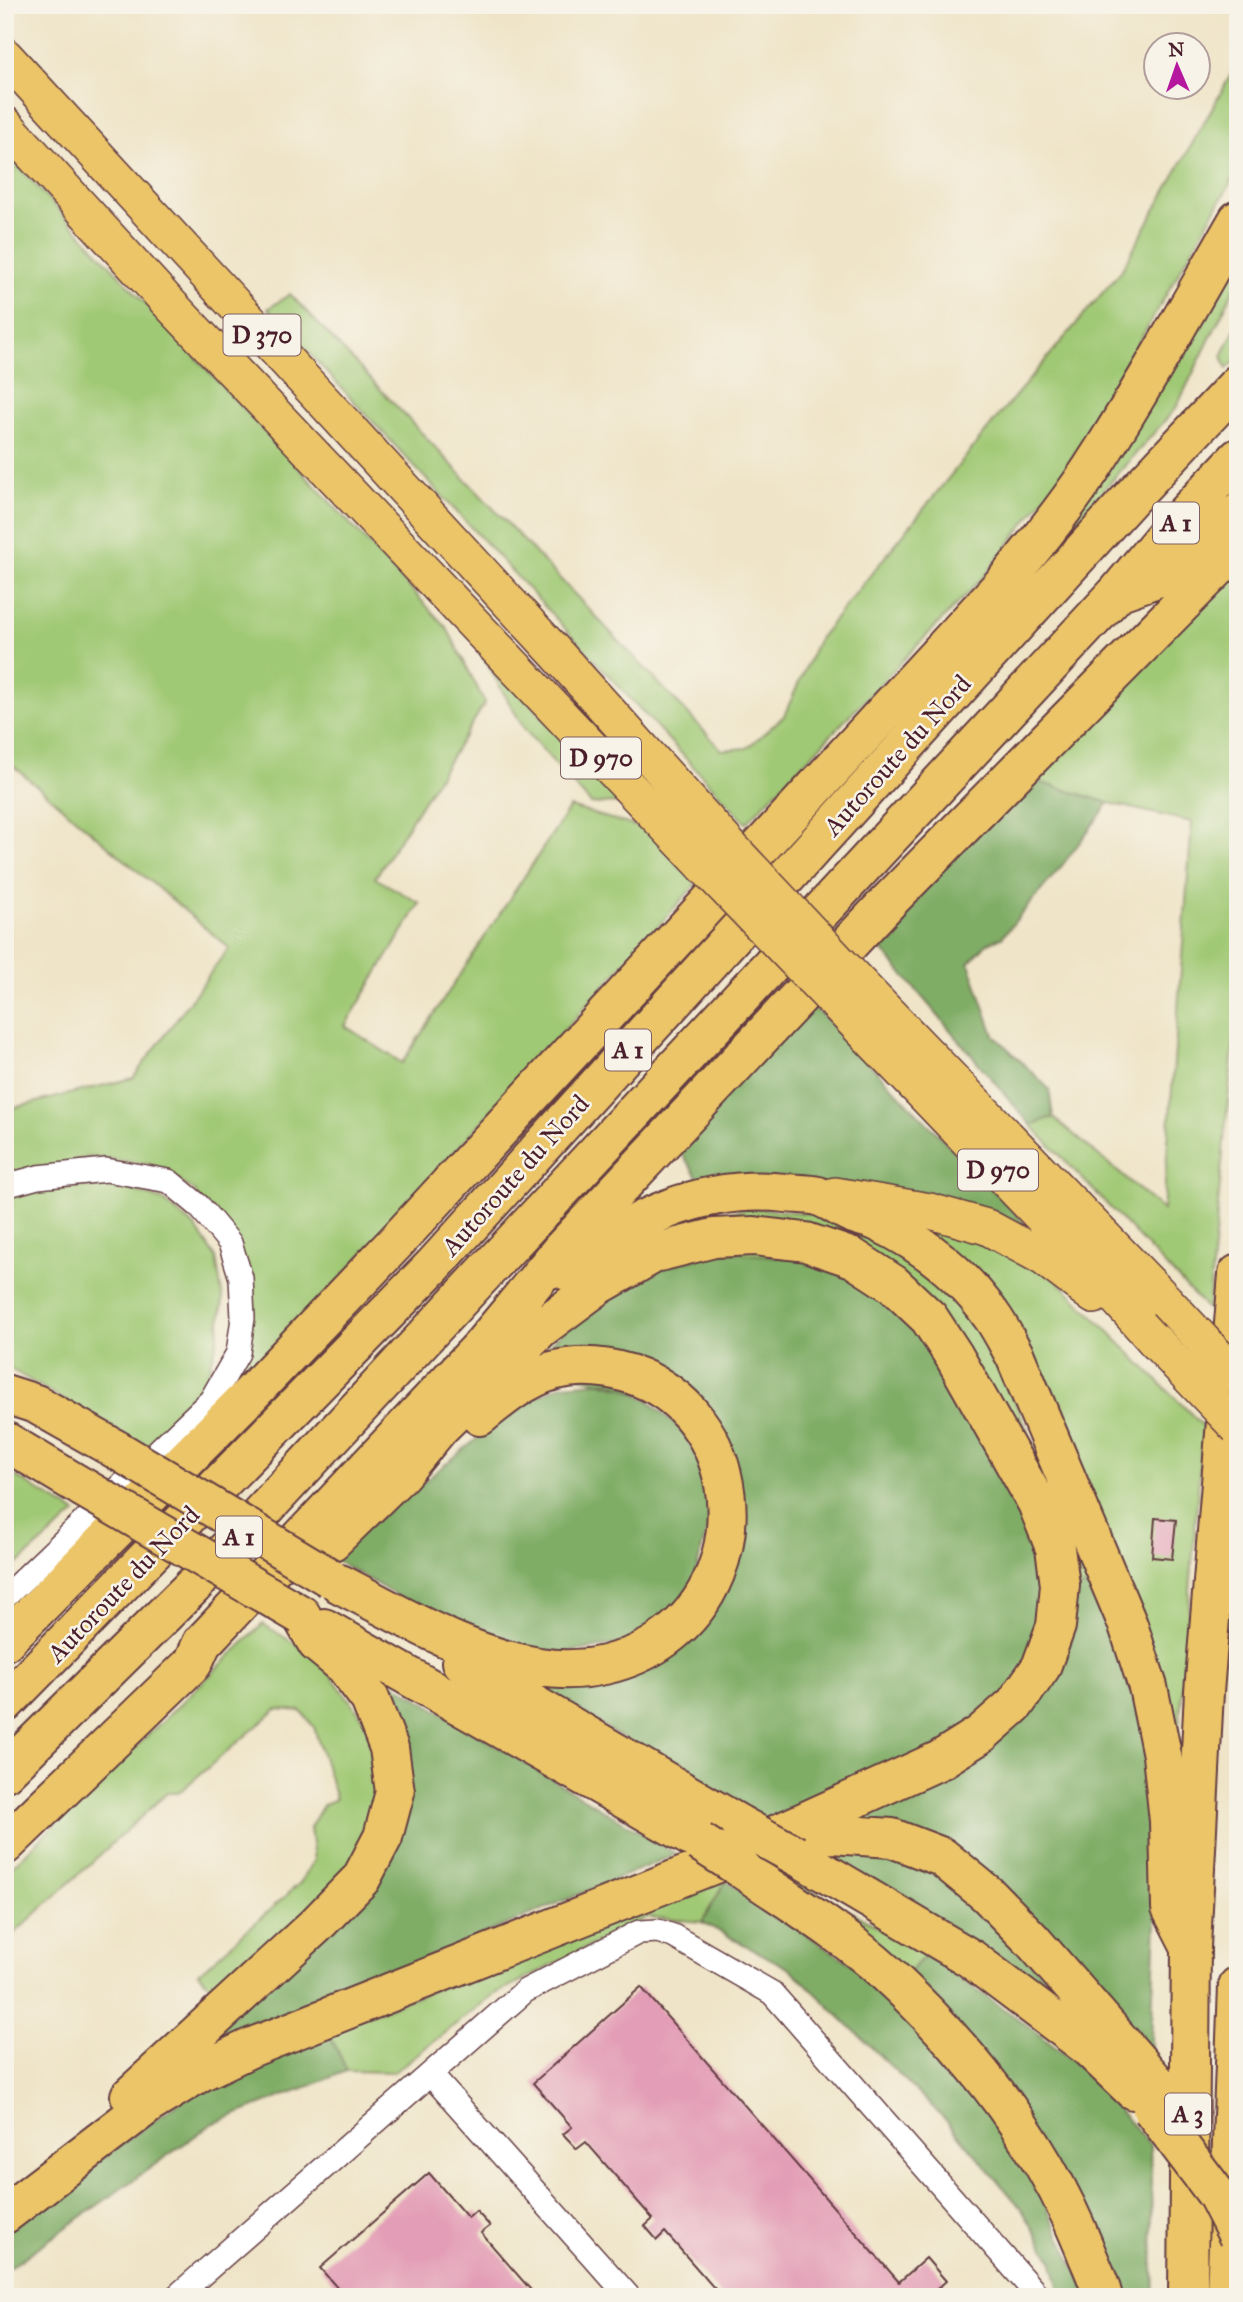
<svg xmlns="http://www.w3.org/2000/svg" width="1243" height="2302" font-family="'IM FELL Great Primer',serif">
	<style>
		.green { fill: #a0c975; stroke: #757450; stroke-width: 2 }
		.forest { fill: #80ad66; stroke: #656648; stroke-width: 2 }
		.building { fill: #e39db6 }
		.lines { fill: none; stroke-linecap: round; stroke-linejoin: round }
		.minor-casing { stroke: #633d42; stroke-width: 26 }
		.primary-casing { stroke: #633d42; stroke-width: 38 }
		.motorway-casing { stroke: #633d42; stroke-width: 42 }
		.minor { stroke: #fff; stroke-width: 23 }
		.primary { stroke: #ecc569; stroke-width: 35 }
		.motorway { stroke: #ecc569; stroke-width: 38 }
		.primary-bridge-casing { stroke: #633d42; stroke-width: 38; stroke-linecap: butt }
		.motorway-bridge-casing { stroke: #633d42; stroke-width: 42; stroke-linecap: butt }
		.primary-bridge { stroke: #ecc569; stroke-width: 35 }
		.motorway-bridge { stroke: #ecc569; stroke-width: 38 }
		.labels { text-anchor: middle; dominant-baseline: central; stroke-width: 5; stroke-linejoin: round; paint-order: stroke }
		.shield { fill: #f7f3e8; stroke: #7e5f64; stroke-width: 2 }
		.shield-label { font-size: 24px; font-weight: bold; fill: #4a1f2b }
		.street-label { font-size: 26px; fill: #4a1f2b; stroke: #f7f3e8 }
	</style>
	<rect width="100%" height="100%" fill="#f7f3e8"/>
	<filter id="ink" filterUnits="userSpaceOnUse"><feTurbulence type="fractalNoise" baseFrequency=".0143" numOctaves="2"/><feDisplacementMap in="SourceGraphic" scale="14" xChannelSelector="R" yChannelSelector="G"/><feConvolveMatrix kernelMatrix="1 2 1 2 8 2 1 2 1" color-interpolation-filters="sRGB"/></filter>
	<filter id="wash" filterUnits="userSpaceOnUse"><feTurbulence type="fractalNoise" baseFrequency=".00686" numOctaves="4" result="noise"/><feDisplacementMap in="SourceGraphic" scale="28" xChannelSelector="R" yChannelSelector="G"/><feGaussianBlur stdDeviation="1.57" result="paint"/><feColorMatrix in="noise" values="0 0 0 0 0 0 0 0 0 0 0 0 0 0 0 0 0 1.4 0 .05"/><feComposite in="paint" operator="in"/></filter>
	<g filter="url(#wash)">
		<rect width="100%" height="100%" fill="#efe4c7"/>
		<path class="green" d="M1238 62V170L1064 472 987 573 746 823 268 309 290 294 722 750 747 748 784 716 818 640 1001 413 1121 271Z
			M5 152 447 628 485 703 375 878 420 903 345 1026 402 1063 570 807 648 830 696 884 247 1382 216 1406 247 1285 194 1190 149 1164 90 1157 5 1180V1110L133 1078 229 948 5 759Z
			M1238 261V281L1176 408 1107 486 1048 563 1029 583 1186 349Z
			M1238 323V358L1227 369 1222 356Z
			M1238 566V995L1208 1310 1031 1125 1053 1117 1163 1210 1192 822 1109 803 1029 779Z
			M476 645 623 803 591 804 525 730Z
			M50 1186 124 1187 164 1201 195 1227 216 1258 223 1300 217 1342 208 1374 184 1411 148 1448 5 1366V1199Z
			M750 1208 816 1214 908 1255 956 1299 992 1348 1094 1584 1070 1591 622 1249 676 1222Z
			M908 1217 964 1227 1056 1279 1203 1426 1176 1770 1054 1425Z
			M5 1470 76 1513 5 1575Z
			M263 1624 318 1658 374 1733 379 1817 330 1903 221 1997 199 1973 300 1883 314 1860 310 1828 323 1805 336 1799 314 1727 301 1711 277 1709 178 1793H167L5 1942V1873Z
			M761 1860 926 1955 906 1975Z
			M714 1879 726 1881 702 1922 647 1917 493 1995 394 2072 347 2071 328 2031Z"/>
		<path class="forest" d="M1029 779 1109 803 1061 867 1002 937 986 944 969 963 994 1035 1049 1089 1053 1117 1031 1125 872 938Z
			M809 1002 1021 1219 1033 1238 701 1183 674 1141Z
			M722 1251 816 1261 872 1288 920 1328 1022 1512 1042 1569 1044 1603 1032 1648 1013 1688 961 1736 766 1823 540 1689 568 1681 719 1598 699 1408 528 1363 582 1315 643 1273Z
			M609 1381 647 1399 685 1434 706 1475 713 1506 690 1595 638 1641 558 1654 463 1635 331 1557 516 1407 561 1385Z
			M1094 1584 1142 1722 1158 1876 1150 2065 1018 1903 814 1823 1000 1734 1070 1591Z
			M378 1674 676 1854 246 2033 182 2067 384 1850Z
			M855 1843 955 1877 1102 2041 806 1849Z
			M726 1881 871 1977 949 2056 1025 2162 1089 2297H1062L1052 2260 1021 2208 948 2122 792 1970 702 1922Z
			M926 1955 1027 2025 1078 2065 1150 2145 1154 2297H1112L906 1975Z
			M328 2031 347 2071 212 2124 5 2271V2229L209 2081Z"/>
		<g id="blocks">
			<path class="building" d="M1155 1518 1176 1520 1172 1559 1152 1557Z
				M641 1987 899 2282 926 2258 946 2281 928 2297H722L665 2232 657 2240 645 2226 653 2219 586 2142 577 2149 563 2134 572 2127 533 2083Z
				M429 2173 468 2218 476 2211 490 2226 481 2233 537 2297H345L320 2268Z"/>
		</g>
	</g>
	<g filter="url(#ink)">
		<use href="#blocks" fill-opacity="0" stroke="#633d42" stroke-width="2"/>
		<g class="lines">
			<g class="minor-casing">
				<path id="minor" d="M5 1186 38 1177 106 1170 169 1181 199 1206 230 1243 241 1278 243 1318 238 1353 211 1400 5 1597
					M431 2075 629 2297
					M176 2297 525 1991 639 1932 658 1931 673 1936 772 1993 1039 2297"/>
			</g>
			<g class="primary-casing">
				<path id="primary" d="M5 56 555 652 728 844
					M5 124 166 300 704 866
					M856 980 1166 1301
					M836 1003 1078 1255 1155 1341
					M835 1195 930 1211 987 1227 1044 1258 1094 1296"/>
			</g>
			<g class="motorway-casing">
				<path id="motorway" d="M1120 591 1176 571 1238 513
					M567 1271C628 1218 704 1184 786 1193 796 1194 808 1194 818 1196 829 1200 840 1208 851 1213 859 1216 868 1218 876 1221 921 1242 962 1274 991 1315 1000 1327 1007 1342 1015 1356L1128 1625 1148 1687 1162 1755 1169 1821 1171 1908 1191 1947
					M5 1394 36 1404 117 1450
					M5 1441 82 1487
					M332 1541 402 1473 440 1427 541 1328 599 1285 655 1253 714 1238 754 1236 806 1242 853 1258 893 1284 929 1318 954 1356 1037 1503 1055 1548 1060 1585 1056 1626 1041 1667 1015 1704 981 1734 940 1760 698 1870
					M340 1584C405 1617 467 1656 539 1667 583 1674 629 1664 665 1638 759 1570 744 1411 630 1374 604 1366 578 1364 552 1371 525 1379 502 1398 480 1416
					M324 1628 700 1842
					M5 1641 244 1401 397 1241 1003 584C1034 547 1064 510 1091 469 1143 389 1190 303 1238 220
					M461 1662 740 1825
					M5 1703 433 1266 1138 490 1238 384
					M5 1772 193 1586 1118 592 1168 532 1238 458
					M790 1840 831 1834 892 1838 942 1857 987 1894 1032 1940 1156 2082
					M5 1845 193 1663 202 1643 479 1349 561 1250 888 902 1238 547
					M795 1855 970 1958 1087 2046 1133 2090
					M742 1869C790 1902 842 1933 885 1972 968 2049 1042 2141 1084 2247 1090 2263 1099 2280 1103 2297
					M130 2096 315 1926 361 1879 383 1837 395 1792 389 1748 370 1699 345 1666 317 1643 301 1615
					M5 2214 150 2103 202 2071 250 2048 722 1861
					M1188 2297 1191 1947 1204 1692 1238 1274
					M1226 2297 1238 1986"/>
			</g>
			<use href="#minor" class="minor"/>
			<use href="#primary" class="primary"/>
			<use href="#motorway" class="motorway"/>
			<g class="primary-bridge-casing">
				<path id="primary-bridge" d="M728 844 856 980
					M704 866 836 1003
					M1166 1301 1238 1378
					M1155 1341 1238 1428"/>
			</g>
			<g class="motorway-bridge-casing">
				<path id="motorway-bridge" d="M117 1450 330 1578
					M82 1487 301 1615
					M740 1825 795 1855
					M700 1842 742 1869
					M1152 2109 1217 2195 1238 2236"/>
			</g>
			<use href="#primary-bridge" class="primary-bridge"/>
			<use href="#motorway-bridge" class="motorway-bridge"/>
		</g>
	</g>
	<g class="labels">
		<g class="shield">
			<rect x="223.5" y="314.5" width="77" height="41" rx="5"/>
			<rect x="1153" y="502.5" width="46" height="41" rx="5"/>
			<rect x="561" y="737.5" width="80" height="41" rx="5"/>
			<rect x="605" y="1029.5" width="46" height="41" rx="5"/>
			<rect x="958" y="1149.5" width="80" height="41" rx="5"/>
			<rect x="216" y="1516.5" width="46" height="41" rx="5"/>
			<rect x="1165" y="2093.5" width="46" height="41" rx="5"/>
		</g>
		<g class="shield-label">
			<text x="262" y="335">D 370</text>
			<text x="1176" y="523">A 1</text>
			<text x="601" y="758">D 970</text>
			<text x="628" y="1050">A 1</text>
			<text x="998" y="1170">D 970</text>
			<text x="239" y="1537">A 1</text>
			<text x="1188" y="2114">A 3</text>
		</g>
		<g class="street-label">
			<text transform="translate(897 755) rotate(-48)">Autoroute du Nord</text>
			<text transform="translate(515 1175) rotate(-48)">Autoroute du Nord</text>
			<text transform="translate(123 1584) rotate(-46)">Autoroute du Nord</text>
		</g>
	</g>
	<rect width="1243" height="2302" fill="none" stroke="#f7f3e8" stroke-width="28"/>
	<g transform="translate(1177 66) rotate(358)"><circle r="33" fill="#f7f3e8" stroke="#b29e9c" stroke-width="2"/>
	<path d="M0-5L12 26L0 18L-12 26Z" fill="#b5179e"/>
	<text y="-10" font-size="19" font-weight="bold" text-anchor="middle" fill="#4a1f2b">N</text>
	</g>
</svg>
